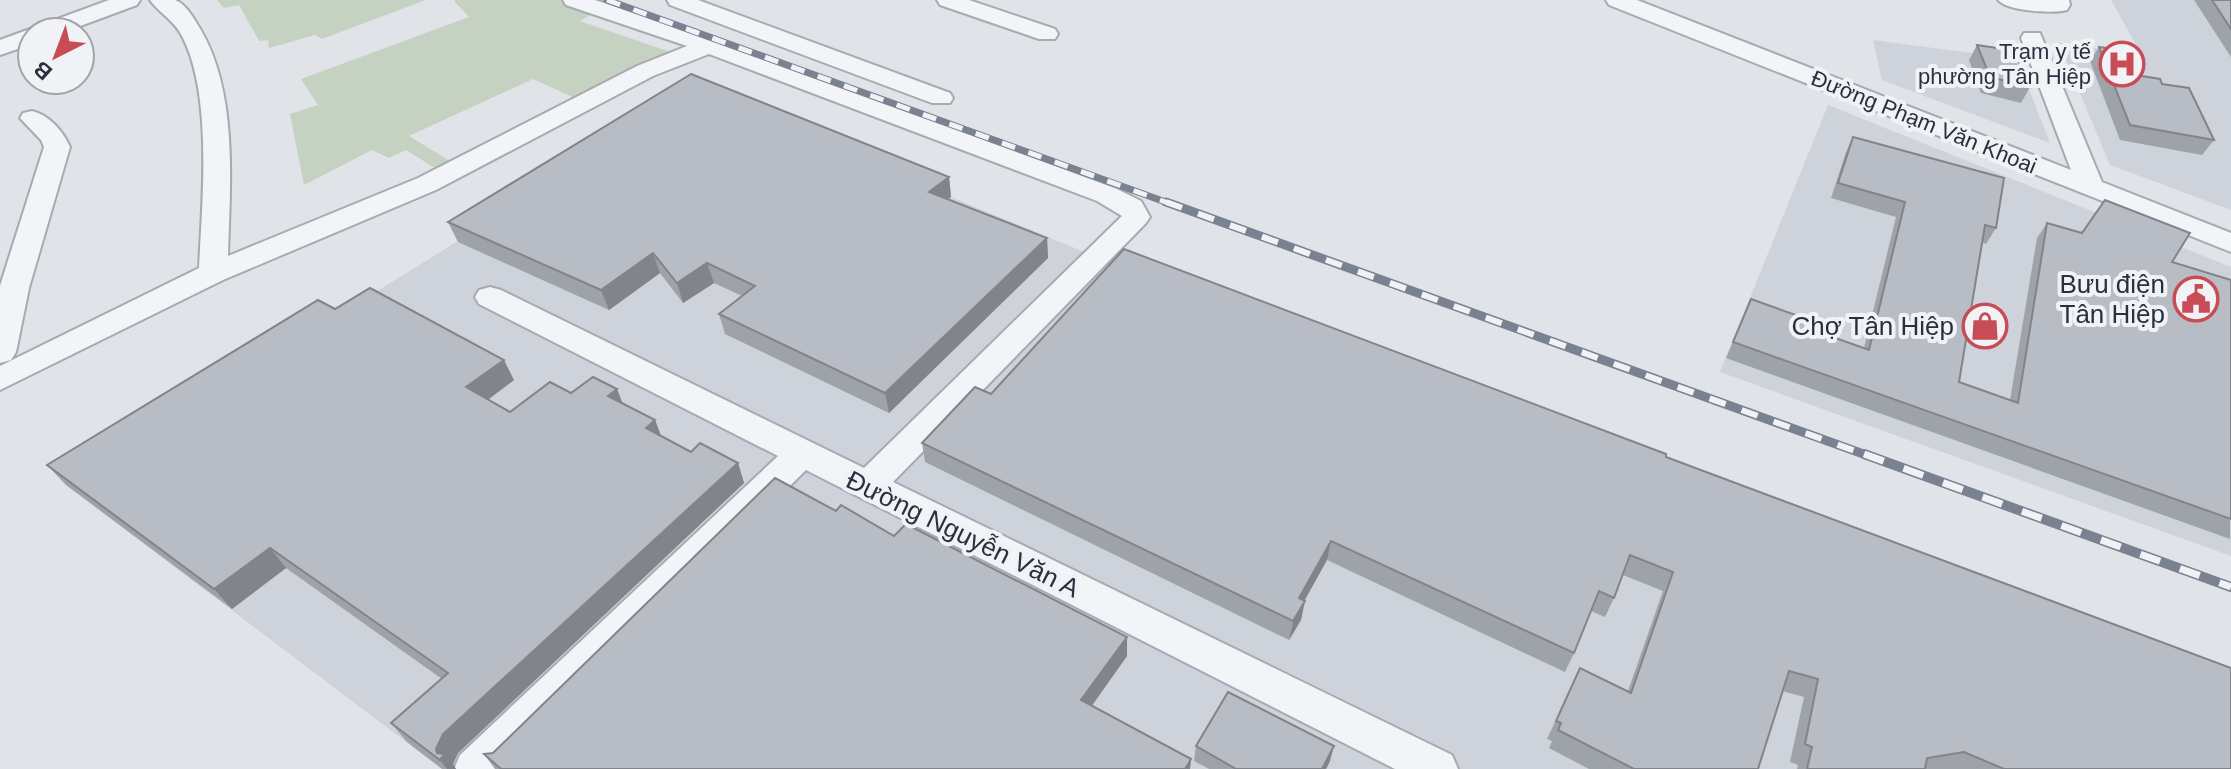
<svg xmlns="http://www.w3.org/2000/svg" width="2231" height="769" font-family="Helvetica,sans-serif">
	<style>
		.built { fill: #ced2da }
		.green { fill: #c5d2c2 }
		.lines { fill: none; stroke-linecap: round; stroke-linejoin: round }
		.minor-casing { stroke: #a6aab2; stroke-width: 4 }
		.minor { fill: #f3f4f7; fill-rule: evenodd }
		.rail-far2-casing { stroke: #7a8191; stroke-width: 7 }
		.rail-far1-casing { stroke: #7a8191; stroke-width: 9 }
		.rail-casing { stroke: #7a8191; stroke-width: 10 }
		.rail-far2 { stroke: #f0f2f6; stroke-width: 5; stroke-dasharray: 14; stroke-linecap: butt }
		.rail-far1 { stroke: #f0f2f6; stroke-width: 6; stroke-dasharray: 17; stroke-linecap: butt }
		.rail { stroke: #f0f2f6; stroke-width: 7; stroke-dasharray: 21; stroke-linecap: butt }
		.wall { fill: #9ea2a9 }
		.shaded-wall { fill: #81848a }
		.building { fill: #b8bcc5; stroke: #81848a; stroke-width: 2 }
		.labels { text-anchor: middle; dominant-baseline: central; stroke-width: 8; stroke-linejoin: round; paint-order: stroke }
		.far-poi-label { font-size: 22px; fill: #2a303f; stroke: #f0f2f6; text-anchor: end }
		.far-street-label { font-size: 22px; fill: #2a303f; stroke: #f0f2f6 }
		.poi-label { font-size: 26px; fill: #2a303f; stroke: #f0f2f6; text-anchor: end }
		.street-label { font-size: 26px; fill: #2a303f; stroke: #f0f2f6 }
	</style>
	<rect width="100%" height="100%" fill="#e0e3e8"/>
	<path class="built" d="M2111 0H2231V210L2110 165 2059 43 2142 55Z
		M1873 40 2017 59 2050 143 1882 80Z
		M697 92 1106 261 1918 574 2231 769H442L66 485Z
		M1828 105 2231 267V556L1720 372Z"/>
	<path class="green" d="M217 0H426L322 39 315 35 269 48 268 40 259 41 239 5 224 8Z
		M456 0H560L595 12 580 21 670 52 577 99 533 79 409 136 453 163 438 170 406 150 389 158 372 150 304 185 290 114 318 105 301 79 469 17 454 1Z"/>
	<g class="lines">
		<g class="minor-casing">
			<path id="minor" d="M109 0H140L137 5 64 32H32V44L0 55V40Z
				M150 0C157 0 168 0 175 0 184 3 191 14 196 22 239 87 230 181 228 256L418 178 637 66 687 46 566 5 563 0H595L717 41 1117 189 1141 201 1150 217 1146 223 893 482 1452 755 1458 769H1395L806 470 504 769H454L460 755 778 456 479 304 475 297 479 290 490 287 501 290 864 468 1122 216 1097 201 709 54 653 76 436 190 223 280 0 390V366L199 268C202 203 213 95 182 36 174 20 160 14 150 0Z
				M667 0H698L950 93 953 98 950 103H932L670 5Z
				M937 0H969L1055 29 1058 34 1055 39H1039L940 5Z
				M1606 0H1637L2071 170 2021 38 2024 33H2040L2102 182 2231 233V252L1609 5Z
				M1998 0H2069L2070 5 2067 10C2053 14 2007 11 1998 0Z
				M32 111C49 115 63 131 70 147L29 288 16 352 11 360 0 363V286L44 147 41 140 20 118 23 113Z"/>
		</g>
		<use href="#minor" class="minor"/>
		<g class="rail-far2-casing">
			<path id="rail-far2" d="M607 0 1171 204"/>
		</g>
		<g class="rail-far1-casing">
			<path id="rail-far1" d="M1166 202 1869 456"/>
		</g>
		<g class="rail-casing">
			<path id="rail" d="M1864 454 2231 587"/>
		</g>
		<use href="#rail-far2" class="rail-far2"/>
		<use href="#rail-far1" class="rail-far1"/>
		<use href="#rail" class="rail"/>
	</g>
	<path class="wall" d="M2194 0H2231V57Z
		M1977 45 2030 87 2021 103 1981 93 1969 60Z
		M2099 47 2142 76 2162 84 2214 140 2202 155 2120 140 2090 61Z
		M1853 137 1996 228 1986 244 1982 242 1959 382 2010 400 2037 238 2047 223 2231 280 2230 539 1726 358 1751 299 1813 330 1864 348 1896 217 1831 198 1846 152Z
		M949 177 951 197 948 199 1047 238 1048 258 889 413 725 334 719 314 742 296 714 283 683 303 660 273 609 310 458 242 448 222Z
		M335 309 514 380 488 399 510 412 571 393 622 403 655 420 661 436 691 452 738 463 744 483 458 753 453 764 456 769H442L407 742 391 723 442 679 286 568 232 609 66 485 47 465Z
		M991 394 1666 457 2231 769H1797L1798 765 1790 762 1804 697 1782 691 1758 769H1589L1549 748 1552 741 1547 739 1580 668 1628 691 1663 591 1623 575 1614 598 1605 617 1591 611 1574 653 1565 672 1327 560 1304 601 1301 620 1289 640 925 462 922 443Z
		M836 511 894 536 1127 656 1092 706 1191 759 1190 769H495L484 754 493 753Z
		M1196 746 1330 761 1326 769H1209L1194 761Z"/>
	<path class="shaded-wall" d="M949 177 951 197 932 212 929 192Z
		M1047 238 1048 258 889 413 885 393Z
		M653 253 660 273 609 310 601 290Z
		M707 263 714 283 683 303 677 283Z
		M504 360 514 380 477 408 466 387Z
		M617 389 625 409 608 396Z
		M655 420 663 441 646 428Z
		M738 463 744 483 458 753 453 764 456 769H447L440 760 436 749 443 734Z
		M1331 541 1327 560 1297 614 1305 601 1301 620 1289 640 1299 598Z
		M270 548 286 568 232 609 214 589Z
		M1127 637V656L1082 719 1081 700Z
		M1334 746 1330 761 1326 769H1322Z
		M1191 759 1190 769H1185Z"/>
	<path class="building" d="M2212 0H2231V29Z
		M1977 45 2017 51 2030 87 1990 77Z
		M2099 47 2129 51 2142 76 2160 79 2162 84 2189 88 2214 140 2130 125Z
		M691 74 949 177 929 192 1047 238 885 393 719 314 755 286 707 263 677 283 653 253 601 290 448 222Z
		M1853 137 2004 178 1996 228 1985 225 1959 382 2018 403 2047 223 2082 233 2105 200 2190 233 2172 262 2231 280V519L1733 342 1751 299 1815 322 1813 330 1869 350 1905 202 1838 183Z
		M1124 249 1666 454V457L2231 668V769H2004L1964 752 1927 758 1925 769H1807L1812 747 1805 744 1818 679 1789 671 1758 769H1634L1558 730 1561 723 1556 721 1580 668 1631 693 1673 572 1630 555 1614 598 1599 591 1574 653 1331 541 1299 598 1305 601 1293 621 922 443 975 387 991 394Z
		M370 288 504 360 466 387 510 412 550 382 571 393 593 377 617 389 608 396 655 420 646 428 691 452 700 443 738 463 443 734 436 749 437 753 444 754 440 760 391 723 448 673 270 548 214 589 47 465 318 300 335 309Z
		M775 478 836 511 841 505 894 536 906 524 1127 637 1081 700 1191 759 1185 769H501L484 754 493 753Z
		M1228 692 1334 746 1322 769H1236L1196 746Z"/>
	<defs>
		<g id="hospital-ring" transform="scale(2.3)"><circle r="9.5" fill="#f0f2f6" stroke="#c74c56" stroke-width="1.5"/><path d="M-5-5h3v3.5h4V-5h3V5h-3V1.5h-4V5h-3Z" fill="#c74c56"/></g>
		<g id="civic-ring" transform="scale(2.3)"><circle r="9.5" fill="#f0f2f6" stroke="#c74c56" stroke-width="1.5"/><path d="M-.6-6.5H3V-4.5H.6V-3L4-1V1h2V6H-6V1h2V-1L-.6-3ZM-1.2 2.5V6h2.4V2.5Z" fill="#c74c56"/></g>
		<g id="shop-ring" transform="scale(2.3)"><circle r="9.5" fill="#f0f2f6" stroke="#c74c56" stroke-width="1.5"/><path d="M-5-2.5h2.3a2.7 3.5 0 0 1 5.4 0H5L5.5 6h-11ZM-1.5-2.5h3a1.5 2.3 0 0 0-3 0Z" fill="#c74c56"/></g>
	</defs>
	<g fill-rule="evenodd">
		<use href="#hospital-ring" x="2122" y="64"/>
		<use href="#civic-ring" x="2196" y="299"/>
		<use href="#shop-ring" x="1985" y="326"/>
	</g>
	<g class="labels">
		<g class="far-poi-label">
			<text x="2091" y="51">Trạm y tế<tspan x="2091" dy="25">phường Tân Hiệp</tspan></text>
		</g>
		<g class="far-street-label">
			<text transform="translate(1924 122) rotate(22)">Đường Phạm Văn Khoai</text>
		</g>
		<g class="poi-label">
			<text x="2165" y="284">Bưu điện<tspan x="2165" dy="30">Tân Hiệp</tspan></text>
			<text x="1954" y="326">Chợ Tân Hiệp</text>
		</g>
		<g class="street-label">
			<text transform="translate(963 534) rotate(26)">Đường Nguyễn Văn A</text>
		</g>
	</g>
	<g transform="translate(56 56) rotate(222)"><circle r="38" fill="#f0f2f6" stroke="#a1a4ad" stroke-width="2"/>
	<path d="M0-6L14 30L0 20L-14 30Z" fill="#c74c56"/>
	<text y="-12" font-size="22" font-weight="bold" text-anchor="middle" fill="#2a303f">B</text>
	</g>
</svg>
